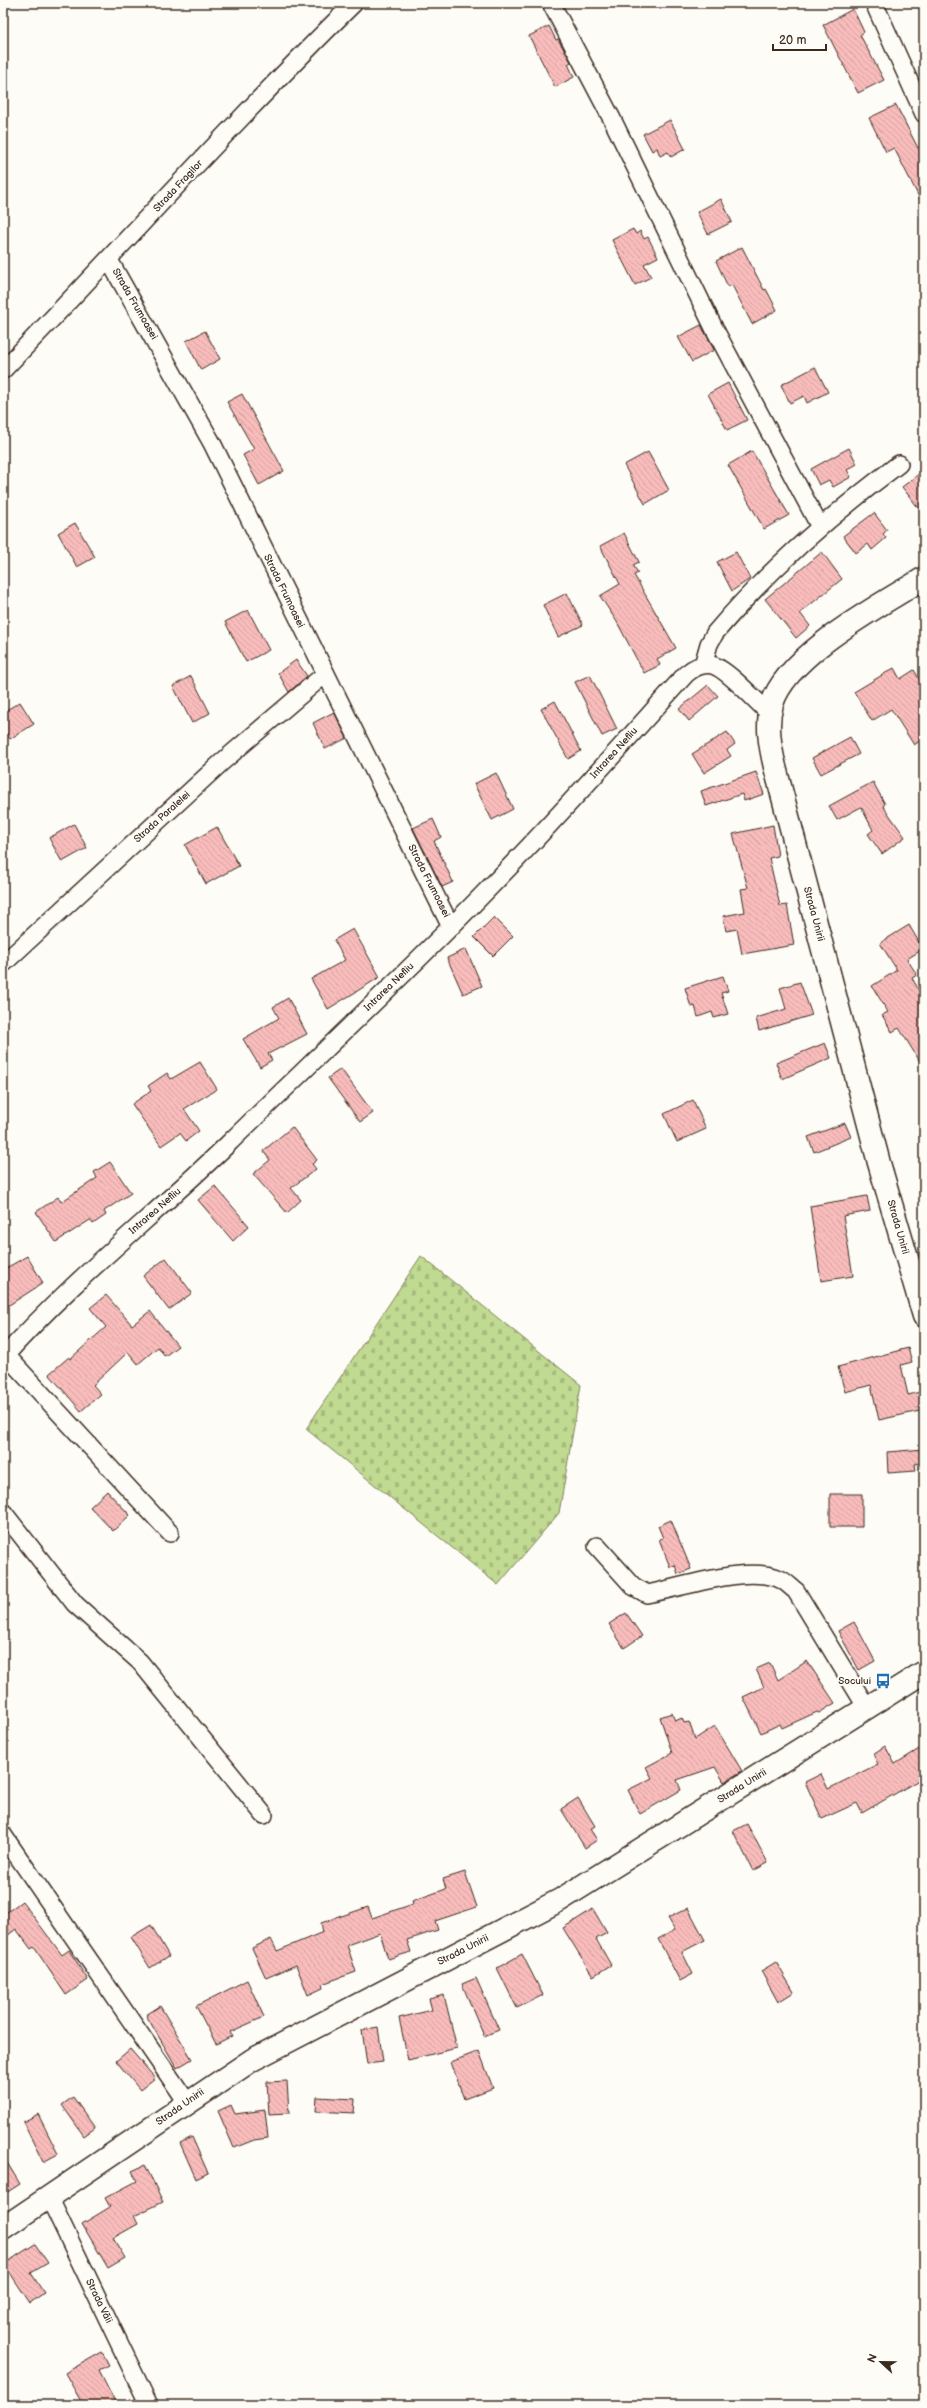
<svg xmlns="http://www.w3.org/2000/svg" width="927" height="2408" font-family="'Balsamiq Sans',sans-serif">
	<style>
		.cemetery { fill: url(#cemetery-stones); stroke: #7e8258 }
		.building { fill: url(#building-back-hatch); stroke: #3b2a1e }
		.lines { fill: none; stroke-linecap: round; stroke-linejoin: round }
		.street-casing { stroke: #3b2a1e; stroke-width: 20 }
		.secondary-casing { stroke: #3b2a1e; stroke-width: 25 }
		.street { stroke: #fdfcf7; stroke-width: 17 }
		.secondary { stroke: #fdfcf7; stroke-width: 22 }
		.labels { text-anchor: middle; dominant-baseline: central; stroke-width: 4; stroke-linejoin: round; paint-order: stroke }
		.street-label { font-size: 10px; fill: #3b2a1e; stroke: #fdfcf7 }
		.poi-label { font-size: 10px; fill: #3b2a1e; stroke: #fdfcf7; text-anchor: end }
	</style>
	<defs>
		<pattern id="cemetery-stones" width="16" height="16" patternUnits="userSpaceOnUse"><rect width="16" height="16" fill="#c0da91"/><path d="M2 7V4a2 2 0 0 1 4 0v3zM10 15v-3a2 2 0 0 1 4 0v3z" fill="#a6bb7d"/></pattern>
		<pattern id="building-back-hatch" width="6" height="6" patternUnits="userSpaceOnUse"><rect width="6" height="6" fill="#f8bcbb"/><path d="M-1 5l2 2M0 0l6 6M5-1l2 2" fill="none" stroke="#d6a2a0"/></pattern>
	</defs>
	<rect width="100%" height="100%" fill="#fdfcf7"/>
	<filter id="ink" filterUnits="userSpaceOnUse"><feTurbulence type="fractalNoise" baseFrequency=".025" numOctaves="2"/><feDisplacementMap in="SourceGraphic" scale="8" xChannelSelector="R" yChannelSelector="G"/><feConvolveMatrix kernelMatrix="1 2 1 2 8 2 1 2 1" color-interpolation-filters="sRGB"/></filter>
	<g filter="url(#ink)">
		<path class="cemetery" d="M421 1256 581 1385 559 1513 498 1585 306 1429Z"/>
		<path class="building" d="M853 9 864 32 860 35 884 80 858 93 823 25Z
			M549 26 556 40 558 39 571 62 568 64 574 77 555 87 529 36Z
			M896 105 918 148 924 145V207L894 148 886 152 869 118Z
			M670 120 685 149 671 157 668 152 660 156 657 148 652 151 643 134Z
			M721 199 732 222 708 234 697 212Z
			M633 229 636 234 640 231 644 239 648 237 658 257 644 264 651 277 635 285 612 240Z
			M742 247 764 290 766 289 777 310 752 324 732 285 728 287 716 261Z
			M701 325 714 350 692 362 678 337Z
			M205 331 220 359 201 370 186 341Z
			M815 367 828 392 807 403 804 396 790 403 781 385Z
			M728 383 747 420 727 430 708 394Z
			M242 394 284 471 259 485 243 455 254 449 227 402Z
			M849 448 857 464 847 470 851 477 833 487 829 480 819 485 811 469Z
			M752 451 789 515 764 529 728 465Z
			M648 452 669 490 645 504 624 465Z
			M924 470V515L902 487Z
			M874 513 887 530 883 534 886 538 872 550 868 544 856 553 843 536Z
			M75 523 95 557 77 567 58 533Z
			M624 533 639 562 633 565 638 573 634 575 676 648 657 659 660 665 644 673 617 622 600 596 620 584 600 546Z
			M736 552 750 579 732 591 717 562Z
			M822 552 842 579 800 613 810 626 796 638 765 599Z
			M567 593 583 625 558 637 543 605Z
			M248 610 269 650 246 662 225 622Z
			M296 660 307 676 289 692 278 673Z
			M894 668 900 679 914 670 924 687V738L914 745 891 709 872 721 854 692Z
			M590 675 617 729 602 736 575 682Z
			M191 676 210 713 192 723 173 686Z
			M708 685 718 696 689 721 679 709Z
			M555 701 581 751 568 759 541 709Z
			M20 702 34 724 10 739 3 728V712Z
			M334 712 347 738 325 749 313 723Z
			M727 732 735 744 727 750 731 756 704 773 692 754Z
			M850 737 859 754 821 774 812 758Z
			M756 772 764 794 744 801 742 794 706 806 701 791Z
			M496 773 513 809 492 820 474 784Z
			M873 782 885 804 883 806 905 837 882 854 868 834 873 830 861 807 837 820 829 806Z
			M433 819 441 837 434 841 453 882 442 887 413 828Z
			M74 824 87 848 62 862 49 838Z
			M773 825 778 856 769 858 780 906 787 905 794 945 742 954 737 929 726 931 723 916 745 912 741 889 748 888 733 834Z
			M217 827 239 866 206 884 185 845Z
			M494 917 513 936 493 956 474 937Z
			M909 925 923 949 907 959 917 975 912 978 924 999V1068L899 1028 892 1032 882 1015 888 1012 872 986 897 970 880 943Z
			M353 929 380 977 328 1009 311 979 345 960 334 940Z
			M466 949 482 986 463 994 447 958Z
			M723 976 728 991 721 993 728 1014 714 1018 712 1012 698 1017 695 1006 691 1007 685 988Z
			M800 982 812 1015 759 1031 756 1018 786 1009 780 988Z
			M288 998 307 1034 268 1054 272 1060 260 1067 243 1039 279 1018 273 1007Z
			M825 1043 831 1058 782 1079 776 1063Z
			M200 1062 217 1089 184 1109 199 1131 186 1141 180 1133 161 1146 132 1104 151 1091 148 1086 167 1073 171 1079Z
			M341 1069 373 1113 360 1122 328 1078Z
			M693 1100 706 1129 677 1142 664 1114Z
			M845 1123 851 1137 814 1152 808 1137Z
			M292 1127 317 1160 312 1164 316 1169 291 1188 301 1200 287 1213 253 1174 270 1160 263 1151Z
			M110 1162 131 1193 104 1211 106 1215 93 1224 90 1220 56 1242 36 1212 58 1197 61 1202 97 1178 94 1172Z
			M215 1186 249 1226 233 1241 198 1200Z
			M867 1196 870 1211 843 1216 853 1276 821 1281 810 1206Z
			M27 1256 43 1283 3 1309V1270Z
			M166 1258 192 1293 169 1310 143 1276Z
			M106 1295 132 1325 150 1311 178 1346 165 1356 158 1347 138 1364 128 1352 93 1385 101 1394 81 1411 49 1374 69 1357 70 1359 106 1327 90 1308Z
			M908 1348 912 1362 901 1365 908 1395 924 1391V1410L879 1420 871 1385 845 1392 838 1367Z
			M924 1449V1463L915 1464 916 1471 888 1473 887 1452Z
			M107 1491 130 1515 113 1531 90 1507Z
			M830 1494H862V1527H830Z
			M671 1520 691 1569 678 1574 675 1565 670 1567 659 1539 663 1538 658 1526Z
			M626 1613 642 1636 624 1648 609 1624Z
			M854 1622 875 1661 859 1670 838 1631Z
			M807 1661 835 1703 819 1713 817 1712 782 1728 780 1724 761 1733 743 1697 764 1687 756 1669 770 1663 778 1680Z
			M672 1713 675 1721 682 1718 684 1723 689 1722 695 1739 715 1726 742 1771 724 1782 715 1767 677 1780 681 1790 640 1814 628 1790 652 1778 646 1767 672 1753 660 1717Z
			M885 1746 895 1764 924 1746V1777L862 1813 857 1803 822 1819 805 1782 821 1774 828 1789 878 1764 873 1754Z
			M578 1798 595 1826 590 1829 597 1840 585 1848 561 1809Z
			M747 1824 768 1863 753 1871 733 1831Z
			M465 1872 477 1907 435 1921 438 1930 407 1940 411 1952 388 1959 380 1933 347 1945 356 1972 322 1984 323 1988 308 1995 296 1965 266 1978 252 1948 271 1939 277 1951 323 1932 321 1923 368 1907 372 1918 413 1904 412 1901 446 1889 443 1879Z
			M22 1901 62 1955 69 1950 88 1980 66 1995 34 1947 31 1949 16 1929 3 1939V1915Z
			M688 1908 705 1940 682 1952 693 1974 680 1981 658 1939 675 1930 668 1918Z
			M593 1909 607 1933 596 1939 611 1965 593 1976 563 1928Z
			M151 1925 169 1956 150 1968 131 1937Z
			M522 1954 543 1995 517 2008 497 1968Z
			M776 1962 794 1992 778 2002 761 1971Z
			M476 1978 499 2030 484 2036 462 1984Z
			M247 1980 264 2017 230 2032 232 2036 216 2044 196 2006Z
			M444 1995 457 2048 408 2060 399 2018 432 2010 429 1999Z
			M160 2006 192 2059 177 2068 146 2015Z
			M378 2027 383 2062 367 2064 362 2030Z
			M130 2049 155 2078 140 2090 116 2061Z
			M479 2051 493 2088 464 2099 451 2062Z
			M287 2081 289 2113 269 2114 267 2082Z
			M73 2097 95 2128 84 2136 62 2105Z
			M317 2097 355 2099 354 2113 316 2111Z
			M231 2105 235 2114 265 2110 268 2138 254 2140 234 2148 218 2111Z
			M38 2114 58 2154 43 2162 23 2122Z
			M192 2137 208 2173 196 2179 180 2143Z
			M3 2156 20 2184 3 2195Z
			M145 2165 163 2202 134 2216 138 2224 113 2238 125 2258 108 2268 82 2224 110 2207 105 2198 137 2181 132 2171Z
			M35 2244 48 2263 31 2273 44 2293 30 2303 4 2264Z
			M102 2352 109 2365 99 2370 117 2405H83L65 2373Z"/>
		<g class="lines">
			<g class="street-casing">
				<path id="street" d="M551 3 612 119 714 328 820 527
					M874 3 924 114
					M109 260 212 443 451 927
					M3 370C121 248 233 122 354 3
					M703 665 709 644 715 633C769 569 832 514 899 464
					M3 964 222 762 325 674
					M6 1355 170 1533
					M3 1358C72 1280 154 1216 228 1144 316 1058 406 974 492 885 559 817 622 745 686 674 693 668 702 663 712 665 726 668 758 703 770 714
					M3 1512 75 1604 140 1662 264 1815
					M597 1546 633 1586 647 1594C681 1588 751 1563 782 1580 787 1583 792 1588 796 1591L867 1708
					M3 1835 187 2102
					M49 2197 149 2405"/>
			</g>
			<g class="secondary-casing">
				<path id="secondary" d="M924 578C881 605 787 654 772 704 766 725 770 746 775 767L879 1163 924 1316
					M3 2228 252 2060 560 1900 924 1672"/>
			</g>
			<use href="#street" class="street"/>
			<use href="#secondary" class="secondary"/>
		</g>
	</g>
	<defs>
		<g id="bus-bare" transform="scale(1.2)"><path d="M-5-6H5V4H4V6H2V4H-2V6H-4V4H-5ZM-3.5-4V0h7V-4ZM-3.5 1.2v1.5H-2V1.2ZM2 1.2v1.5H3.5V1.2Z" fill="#1f6fb2" stroke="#fdfcf7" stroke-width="2.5" paint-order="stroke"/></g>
	</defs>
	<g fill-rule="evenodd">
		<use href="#bus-bare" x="883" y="1681"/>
	</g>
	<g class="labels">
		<g class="street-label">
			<text transform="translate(178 186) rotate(-47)">Strada Fragilor</text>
			<text transform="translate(135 304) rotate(60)">Strada Frumoasei</text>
			<text transform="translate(284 591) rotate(64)">Strada Frumoasei</text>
			<text transform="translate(614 753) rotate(-48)">Intrarea Nefliu</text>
			<text transform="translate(162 817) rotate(-42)">Strada Paralelei</text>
			<text transform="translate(429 881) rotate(63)">Strada Frumoasei</text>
			<text transform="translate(814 914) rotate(75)">Strada Unirii</text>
			<text transform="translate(389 987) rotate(-44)">Intrarea Nefliu</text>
			<text transform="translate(155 1211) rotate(-41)">Intrarea Nefliu</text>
			<text transform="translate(898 1227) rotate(74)">Strada Unirii</text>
			<text transform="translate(742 1786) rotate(-32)">Strada Unirii</text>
			<text transform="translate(463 1950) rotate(-27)">Strada Unirii</text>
			<text transform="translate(180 2107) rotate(-35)">Strada Unirii</text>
			<text transform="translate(99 2301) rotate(64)">Strada Văii</text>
		</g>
		<g class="poi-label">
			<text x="871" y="1681">Socului</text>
		</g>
	</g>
	<rect width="927" height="2408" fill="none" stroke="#fdfcf7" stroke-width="16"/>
	<rect x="8" y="8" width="911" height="2392" fill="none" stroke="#3b2a1e" stroke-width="1.5" filter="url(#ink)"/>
	<g transform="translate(881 2362) rotate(292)" stroke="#fdfcf7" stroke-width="3" paint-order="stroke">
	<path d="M0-3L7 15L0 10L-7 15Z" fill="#3b2a1e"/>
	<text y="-6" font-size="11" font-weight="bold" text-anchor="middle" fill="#3b2a1e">N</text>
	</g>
	<path d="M773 44v6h53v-6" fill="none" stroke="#3b2a1e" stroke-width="2"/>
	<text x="779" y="44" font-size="12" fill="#3b2a1e" stroke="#fdfcf7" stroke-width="3" paint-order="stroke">20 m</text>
</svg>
